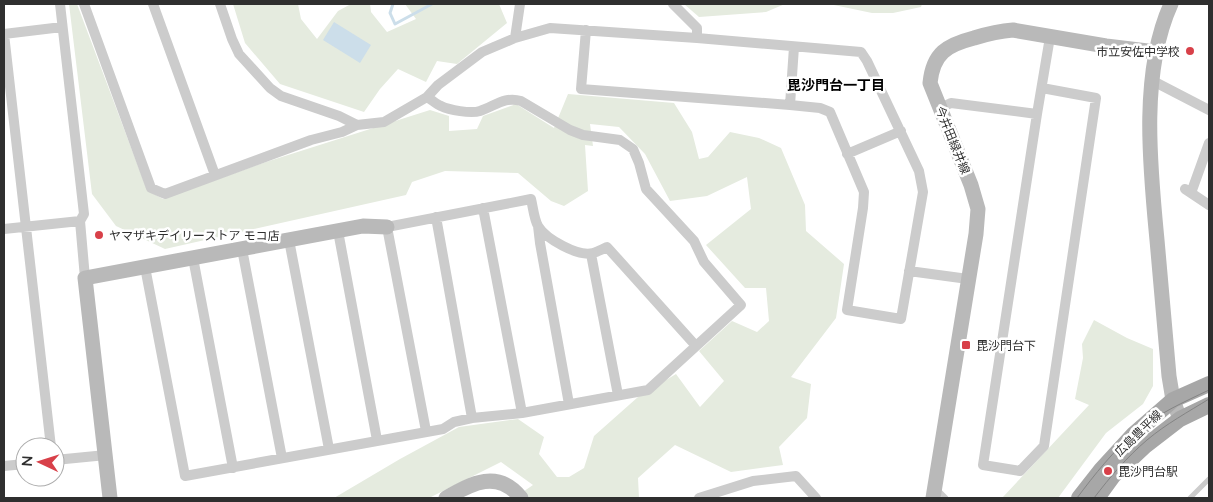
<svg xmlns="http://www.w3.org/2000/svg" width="1213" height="502" font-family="Lato,'Noto Sans JP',sans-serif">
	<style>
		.green { fill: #e5ebdf }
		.water { fill: #ccdeea }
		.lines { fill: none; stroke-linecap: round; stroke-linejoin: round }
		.stream { stroke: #ccdeea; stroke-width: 3 }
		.lane { stroke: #ccc; stroke-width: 5 }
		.street { stroke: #ccc; stroke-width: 10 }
		.secondary { stroke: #b9b9b9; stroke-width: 15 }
		.primary { stroke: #a7a7a7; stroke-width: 16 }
		.tram { stroke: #848484; stroke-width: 1 }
		.poi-dot { fill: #d84049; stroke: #fff; stroke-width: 2 }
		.labels { text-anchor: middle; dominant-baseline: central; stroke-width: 5; stroke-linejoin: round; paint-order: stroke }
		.poi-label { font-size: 12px; fill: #2f2f2f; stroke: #fff; text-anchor: start }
		.street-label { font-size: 12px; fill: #2f2f2f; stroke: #fff }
		.neighbourhood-label { font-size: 14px; font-weight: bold; fill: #000; stroke: #fff }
	</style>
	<rect width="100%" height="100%" fill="#fff"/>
	<path class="green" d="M69 4H77L147 190 163 199 266 162 430 110 449 116V131L477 129 483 116 516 104 554 128 568 94 674 103 692 132 699 159 708 157 730 132 759 138 781 148 805 205 806 231 844 264 836 318 791 377 811 384 807 418 779 447 783 465 731 472 675 445 638 478 639 498H514L533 485 501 462 429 498H334L400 459 459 427 518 419 544 437 539 454 557 477H569L584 468 594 436 638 397 676 374 700 407 724 381 699 351 732 321 757 332 769 321 766 288H745L706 245 751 209 747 177 707 196 670 201 645 154 619 127 590 124 593 146 585 145 588 191 564 206 551 201 518 173 445 171 412 182 406 195 165 249 116 226 92 194Z
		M233 4H298L301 19 317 39 338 11 351 4H370L371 12 387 32 416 19 405 4H499L507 23 457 64 437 61 426 82 398 69 380 89 364 112 280 84 245 43Z
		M684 4H785L766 12 699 17Z
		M829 4H922L921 7 893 13H872Z
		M1094 320 1127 338 1153 349V386L1143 404 1106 433 1058 498H1002L1089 405 1075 399 1083 358 1082 344Z"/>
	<path class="water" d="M334 22 371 45 360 63 323 40Z"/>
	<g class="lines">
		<path class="stream" d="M393 4 390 13 395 24 432 4"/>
		<path class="lane" d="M938 490 946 498
			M1190 498 1209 479"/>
		<path class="street" d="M60 4 84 214 80 221 85 278
			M84 4 151 188 165 194 311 140 342 132 357 125
			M153 4 215 175
			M220 4 232 39 239 54 270 88 281 96 339 116 357 125 384 122 427 97 438 85 482 52 515 38 550 28 697 38 861 52 867 61 919 171 923 192 901 319 847 310 863 208 864 192 830 112 820 108 790 105 581 89 586 30
			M673 4 697 28V38
			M4 34 51 447
			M4 34 62 27
			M515 38 520 4
			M1153 81 1209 110
			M1042 88 1096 98 1044 446 1020 471 983 465 1037 114 1050 37
			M790 105 794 47
			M940 108 951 103 1037 114
			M847 154 901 131
			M1185 189 1209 205
			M1191 193 1209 143
			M483 208 522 413
			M436 217 472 418
			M538 226 540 243 569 404
			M4 229 80 221
			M338 231 377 440
			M289 240 329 449
			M242 249 282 458
			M591 254 618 395
			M193 258 233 468
			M145 267 185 476 443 429 454 422 472 418 522 413 648 390 741 305 704 262 694 241 646 189 639 163 633 149 620 140 583 135 570 130 521 101C505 96 495 106 480 111 471 114 449 110 441 106 436 104 432 100 427 97
			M909 271 968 279
			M426 431 387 227 531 199C533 207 534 219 538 226 546 239 578 257 593 253 597 252 603 249 607 247L696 346
			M55 460 106 455
			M4 466 25 464
			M699 498 753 481 796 476 816 498"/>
		<path class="secondary" d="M1171 4C1140 72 1150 167 1157 240 1161 285 1165 331 1169 376L1173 400 1180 419
			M110 498 85 278 363 226 387 227
			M446 498C472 483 498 469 521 498
			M933 498 976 234 978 209 971 185 930 83C933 53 947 45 974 38 987 34 999 31 1013 30L1106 46 1156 52"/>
		<path class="primary" d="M1079 498 1101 470 1134 434 1173 400 1209 384
			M1097 498 1113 476 1145 446 1180 419 1209 405"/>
		<path class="tram" d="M1077 498C1095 474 1113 451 1136 432 1157 414 1184 402 1209 390
			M1094 498C1110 477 1127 457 1147 440 1166 424 1188 412 1209 399"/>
	</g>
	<g class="poi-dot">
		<circle cx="1190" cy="51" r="5"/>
		<circle cx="99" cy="235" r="5"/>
		<rect x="961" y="340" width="10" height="10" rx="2.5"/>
		<circle cx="1108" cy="471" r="5"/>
	</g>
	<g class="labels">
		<g class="poi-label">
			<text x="1180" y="51" text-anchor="end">市立安佐中学校</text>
			<text x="109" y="235">ヤマザキデイリーストア モコ店</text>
			<text x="976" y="345">毘沙門台下</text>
			<text x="1118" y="471">毘沙門台駅</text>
		</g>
		<g class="street-label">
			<text transform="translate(953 140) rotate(68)">今井田緑井線</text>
			<text transform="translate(1138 433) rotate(-44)">広島豊平線</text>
		</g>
		<g class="neighbourhood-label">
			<text x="836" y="84">毘沙門台一丁目</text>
		</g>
	</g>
	<rect width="1213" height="502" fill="none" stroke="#2f2f2f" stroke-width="10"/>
	<g transform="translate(40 462) rotate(274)"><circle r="24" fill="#ffffff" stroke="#acacac"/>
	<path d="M0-4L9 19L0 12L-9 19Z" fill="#d84049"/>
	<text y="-8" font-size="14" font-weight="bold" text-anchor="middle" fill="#2f2f2f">N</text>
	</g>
</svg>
